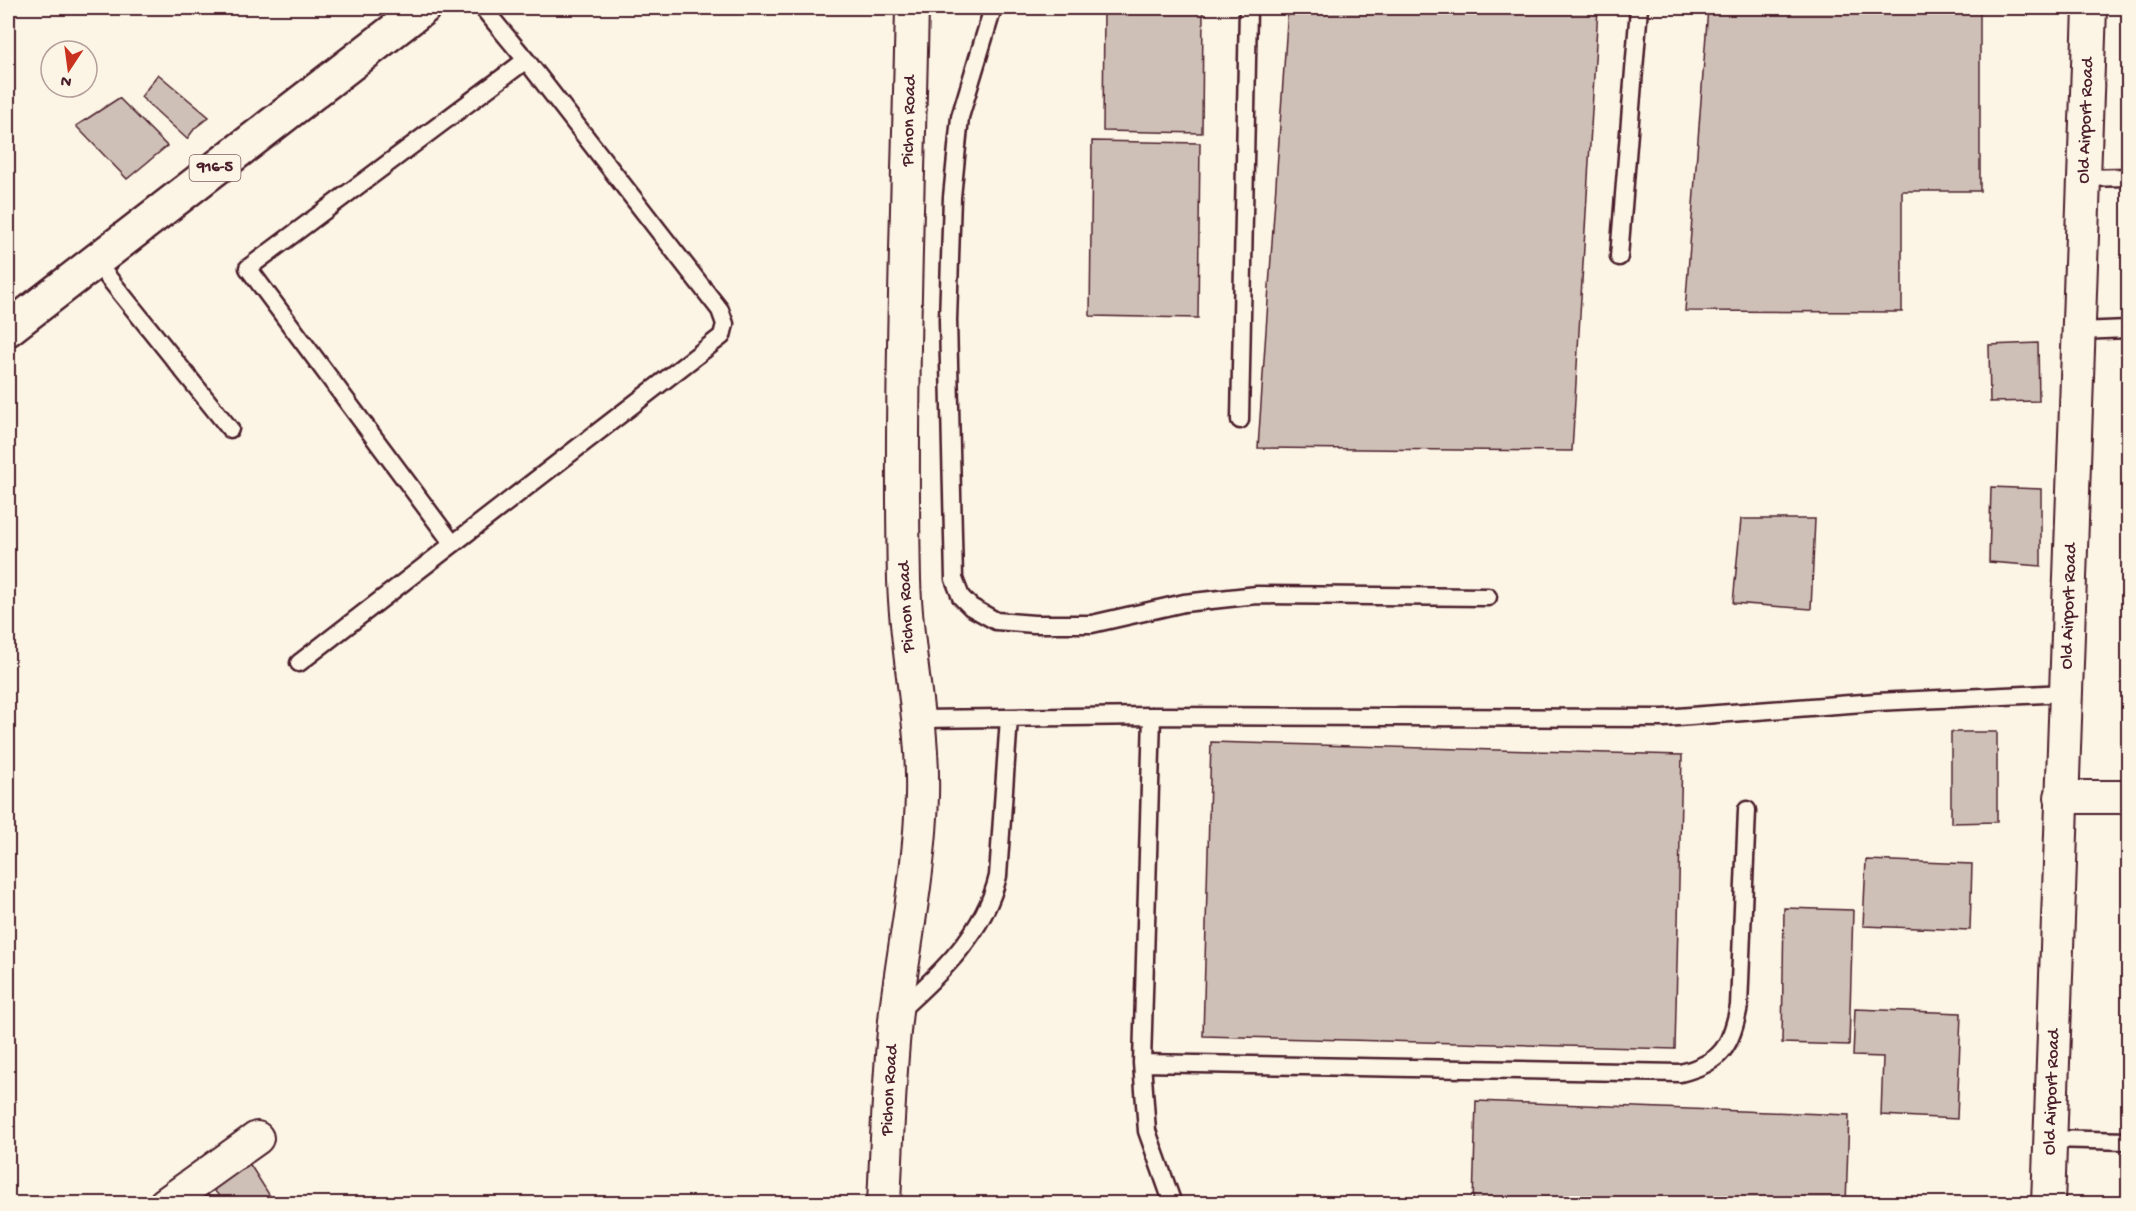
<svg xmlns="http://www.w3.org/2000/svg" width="2136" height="1211" font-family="'Gochi Hand',sans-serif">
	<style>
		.building { fill: #cfc0b7; stroke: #4a1f2b; stroke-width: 1.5 }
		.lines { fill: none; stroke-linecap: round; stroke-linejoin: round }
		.service-casing { stroke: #4a1f2b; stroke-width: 21 }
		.minor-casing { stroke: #4a1f2b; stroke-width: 36 }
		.primary-casing { stroke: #4a1f2b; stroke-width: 38 }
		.service { stroke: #fcf5e5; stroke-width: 16 }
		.minor { stroke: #fcf5e5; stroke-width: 32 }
		.primary { stroke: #fcf5e5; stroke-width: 33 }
		.labels { text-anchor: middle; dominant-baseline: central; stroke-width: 5; stroke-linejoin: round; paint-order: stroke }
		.shield { fill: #fcf5e5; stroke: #7f5f63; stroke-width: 1.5 }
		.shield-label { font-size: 16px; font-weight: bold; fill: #4a1f2b }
		.street-label { font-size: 18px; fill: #4a1f2b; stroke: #fcf5e5 }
	</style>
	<rect width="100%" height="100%" fill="#fcf5e5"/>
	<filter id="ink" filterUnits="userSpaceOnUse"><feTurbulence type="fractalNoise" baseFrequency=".0167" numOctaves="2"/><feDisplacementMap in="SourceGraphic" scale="12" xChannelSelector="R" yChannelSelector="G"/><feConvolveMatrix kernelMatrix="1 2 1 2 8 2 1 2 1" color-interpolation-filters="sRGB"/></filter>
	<g filter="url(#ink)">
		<path class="building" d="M1104 8H1203L1202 133 1103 131Z
			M1288 8H1598L1572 451 1258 448Z
			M1708 8H1980V191H1902V312L1685 311Z
			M158 74 209 117 195 128 187 139 141 97Z
			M119 98 167 146 127 179 76 126Z
			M1092 141 1200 143 1198 318 1090 316Z
			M2038 343 2039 401 1990 402 1989 345Z
			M1991 487 2041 489V566L1989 562Z
			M1741 519H1815L1811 609 1733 603Z
			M1951 732H1997V822L1951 823Z
			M1211 742 1682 755 1675 1049 1203 1036Z
			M1866 860 1972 864 1970 930 1863 926Z
			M1784 908 1853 910 1849 1045 1782 1043Z
			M1855 1009 1961 1013 1957 1119 1881 1115 1883 1057 1853 1056Z
			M1476 1101 1849 1115 1846 1204H1473Z
			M249 1163 270 1196 263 1201 264 1204H226L213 1189Z
			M208 1195 216 1204H197Z"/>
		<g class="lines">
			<g class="service-casing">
				<path id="service" d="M483 8 526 60
					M993 8 960 117 952 197 948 320 954 579 961 597 971 607 996 621 1034 624H1092L1184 603 1257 595 1488 597
					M2084 178 2128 177
					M1619 257 1639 8
					M95 261 230 429
					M2079 331 2128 329
					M1240 420 1248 8
					M299 663 722 336 725 324 720 310 526 60 248 268 453 544
					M1152 716 1142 1063 1147 1131 1173 1204
					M919 719 1152 716 1664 718 1876 702 2065 693
					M899 1011C940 974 985 932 998 876L1009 718
					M1142 1063 1680 1073C1722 1063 1731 1046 1739 1006L1747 810
					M2050 1139 2128 1141"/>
			</g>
			<g class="minor-casing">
				<g id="minor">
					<path d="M2061 797H2128"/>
					<path d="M165 1204 257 1138"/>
					<path id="s1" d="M884 1204C887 1139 889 1075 896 1011 905 940 920 868 922 796 924 723 906 653 904 580 900 389 908 198 912 8"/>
					<path id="s2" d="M2048 1204 2090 8"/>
				</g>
			</g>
			<g class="primary-casing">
				<path id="primary" d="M8 329 423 8"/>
			</g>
			<use href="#service" class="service"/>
			<use href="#minor" class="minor"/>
			<use href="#primary" class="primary"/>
		</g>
	</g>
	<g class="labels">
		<rect class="shield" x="189.5" y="155" width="51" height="26" rx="4.5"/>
		<g class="shield-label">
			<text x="215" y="168">916-5</text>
		</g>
		<g class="street-label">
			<text stroke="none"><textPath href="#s2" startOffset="1084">Old Airport Road</textPath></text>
			<text stroke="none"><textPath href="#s1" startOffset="1086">Pichon Road</textPath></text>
			<text stroke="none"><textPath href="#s2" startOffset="598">Old Airport Road</textPath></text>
			<text transform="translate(907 607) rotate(-93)">Pichon Road</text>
			<text stroke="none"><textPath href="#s1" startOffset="114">Pichon Road</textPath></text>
			<text stroke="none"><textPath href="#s2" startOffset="112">Old Airport Road</textPath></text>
		</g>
	</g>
	<rect width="2136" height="1211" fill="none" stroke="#fcf5e5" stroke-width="30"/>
	<rect x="15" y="15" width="2106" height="1181" fill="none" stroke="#4a1f2b" stroke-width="2" filter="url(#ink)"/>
	<g transform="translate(69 69) rotate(193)"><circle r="28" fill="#fcf5e5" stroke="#b59f9b" stroke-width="1.5"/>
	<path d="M0-4.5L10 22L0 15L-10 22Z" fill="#c8321e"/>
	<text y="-9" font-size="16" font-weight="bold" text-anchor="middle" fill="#4a1f2b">N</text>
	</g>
</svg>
